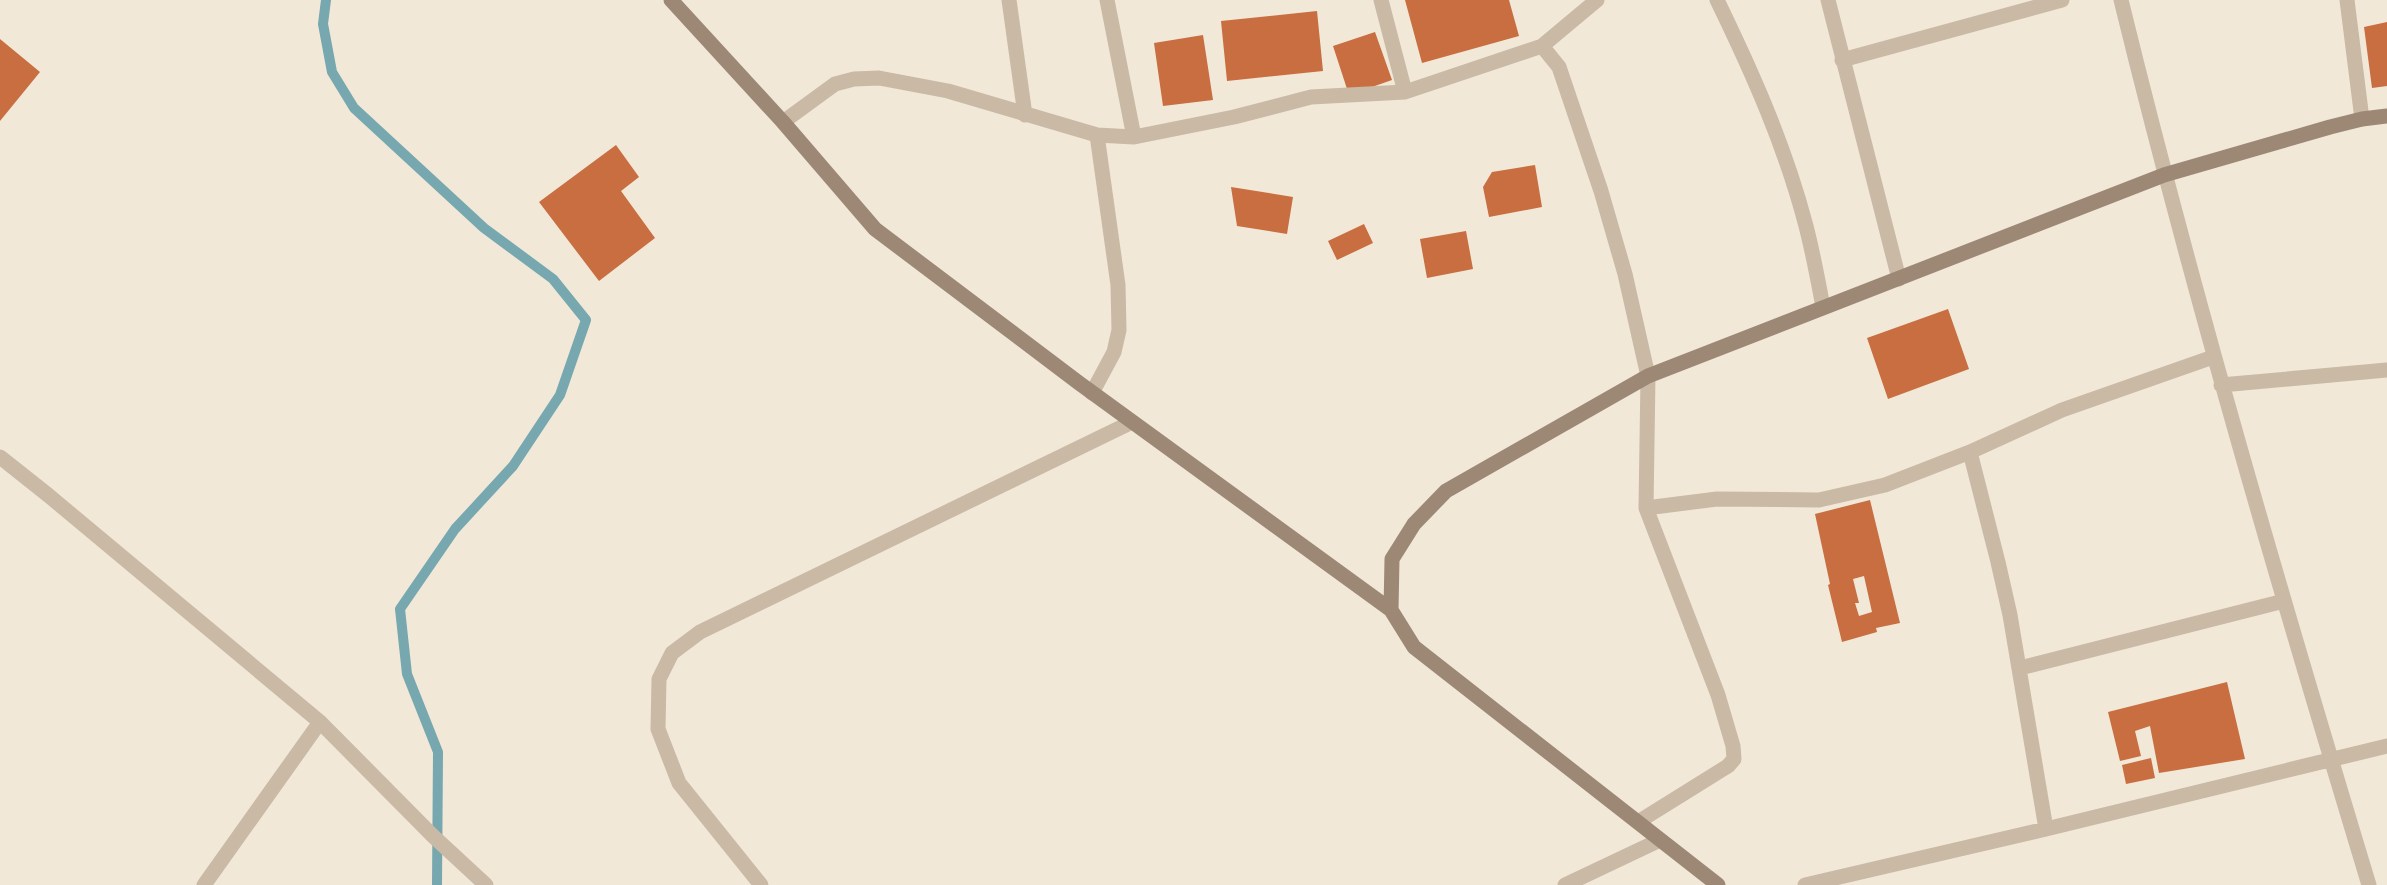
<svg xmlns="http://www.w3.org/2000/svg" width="2387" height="885" font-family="'Fira Sans Condensed',sans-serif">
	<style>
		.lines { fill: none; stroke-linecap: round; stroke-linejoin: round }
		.stream { stroke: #77a7af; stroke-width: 10 }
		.building { fill: #c86e40; fill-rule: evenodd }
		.street { stroke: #cab9a4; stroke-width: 15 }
		.secondary { stroke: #9d8876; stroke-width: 15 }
	</style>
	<rect width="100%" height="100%" fill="#f1e8d8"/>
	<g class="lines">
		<path class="stream" d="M326 0 323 24 332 72 354 108 484 228 553 279 586 320 560 395 513 466 455 529 400 609 407 674 438 752 437 885"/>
	</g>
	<path class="building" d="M1405 0H1509L1519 36 1422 63Z
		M1317 11 1323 71 1227 81 1221 21Z
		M2387 22V86L2372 88 2364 27Z
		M1375 32 1392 80 1349 95 1333 46Z
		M1203 35 1213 100 1163 106 1154 43Z
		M0 39 40 72 0 121Z
		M616 145 639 177 621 191 655 238 599 281 539 202Z
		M1535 165 1542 207 1489 217 1483 187 1492 172Z
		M1231 187 1293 197 1287 234 1237 226Z
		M1364 224 1373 243 1337 260 1328 241Z
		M1466 231 1473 269 1427 278 1420 239Z
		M1948 309 1969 369 1888 399 1867 338Z
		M1870 500 1900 623 1876 628 1877 632 1842 642 1828 585 1830 584 1815 514ZM1864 576 1872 612 1859 616 1855 603H1859L1853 579Z
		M2227 682 2245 759 2159 773 2150 726 2135 731 2141 756 2120 761 2108 712Z
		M2151 758 2155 778 2126 784 2122 765Z"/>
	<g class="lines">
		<path class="street" d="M1009 0 1025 115
			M1107 0 1134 137
			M1381 0 1405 92
			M1717 0C1753 74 1785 146 1806 226 1813 253 1818 280 1823 307
			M1828 0 1899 279
			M2121 0C2194 298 2280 591 2369 885
			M2347 0 2362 119
			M1542 46 1559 67 1601 191 1625 274 1648 376 1646 508 1718 695 1733 746 1734 759 1728 766 1638 822
			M1842 60 2062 0
			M783 122 835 84 854 79 879 78 948 91 1097 135 1134 137 1234 117 1311 97 1405 92 1542 46 1597 0
			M2221 385 2387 370
			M1092 393 1114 352 1119 330 1118 285 1097 135
			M1970 452 1998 562 2010 615 2046 829
			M0 457 48 495 320 722 433 836 486 885
			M1646 508 1717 499 1819 500 1885 485 1970 452 2062 410 2213 357
			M2020 668 2284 601
			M204 885 320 722
			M761 885 679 783 658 729 659 679 672 653 700 632 1132 422
			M1565 885 1660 840
			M1805 885 2046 829 2387 746"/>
		<path class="secondary" d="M671 0 783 122 875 229 1079 383 1391 610
			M1718 885 1414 647 1391 610 1392 559 1414 524 1446 491 1648 376 2164 175 2330 127 2362 119 2387 116"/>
	</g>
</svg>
